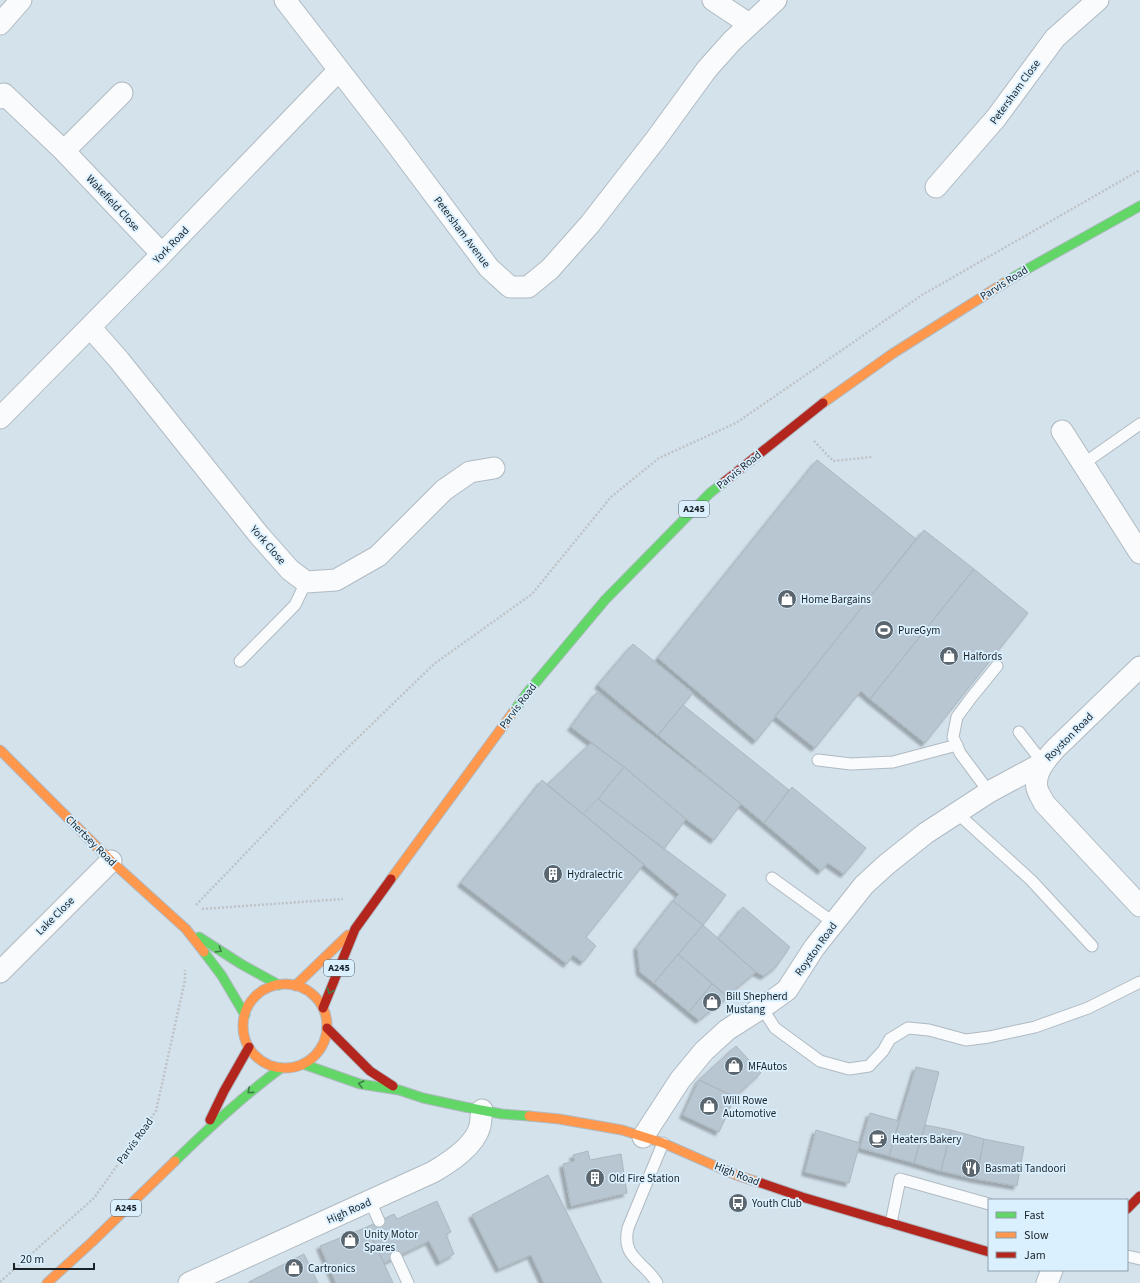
<svg xmlns="http://www.w3.org/2000/svg" width="1140" height="1283" font-family="'Source Sans 3',sans-serif">
	<style>
		.building { fill: #b7c6d1; stroke: #acb7bf; filter: url(#shadow) }
		.lines { fill: none; stroke-linecap: round; stroke-linejoin: round }
		.lane-casing { stroke: #b0bac2; stroke-width: 13 }
		.street-casing { stroke: #b0bac2; stroke-width: 23 }
		.fast-casing { stroke: #b0bac2; stroke-width: 11 }
		.slow-casing { stroke: #b0bac2; stroke-width: 11 }
		.jam-casing { stroke: #b0bac2; stroke-width: 11 }
		.path { stroke: #bec3c6; stroke-width: 2.5; stroke-dasharray: 2 2; stroke-linecap: butt }
		.lane { stroke: #f9fbfc; stroke-width: 11 }
		.street { stroke: #f9fbfc; stroke-width: 21 }
		.fast { stroke: #63d668; stroke-width: 9 }
		.slow { stroke: #ff974d; stroke-width: 9 }
		.jam { stroke: #b3261e; stroke-width: 9 }
		.oneway { stroke: #3e7c48 }
		.labels { text-anchor: middle; dominant-baseline: central; stroke-width: 3.5; stroke-linejoin: round; paint-order: stroke }
		.shield { fill: #dbf0ff; stroke: #526068; stroke-width: 1 }
		.shield-label { font-size: 10px; font-weight: bold; fill: #182228 }
		.street-label { font-size: 11px; fill: #182228; stroke: #dbf0ff }
		.poi-label { font-size: 11px; fill: #182228; stroke: #dbf0ff; text-anchor: start }
	</style>
	<defs>
		<filter id="shadow"><feDropShadow dx="-3.5" dy="3.5" stdDeviation="1" flood-color="#0004"/></filter>
	</defs>
	<rect width="100%" height="100%" fill="#d4e2ec"/>
	<path class="building" d="M817 460 916 539 756 741 658 658Z
		M924 530 974 569 870 699 861 691 815 748 775 716Z
		M974 569 1028 613 925 743 870 699Z
		M633 644 693 693 658 735 598 685Z
		M597 692 741 804 714 840 686 819 624 767 571 727Z
		M683 705 789 790 764 823 658 735Z
		M591 743 624 767 598 799 583 814 547 785Z
		M624 767 686 819 664 849 598 799Z
		M542 780 644 864 586 937 596 946 583 962 573 955 567 964 461 883Z
		M792 787 866 848 844 874 828 863 821 871 764 823Z
		M598 799 726 895 703 925 673 901 679 894 583 814Z
		M673 901 703 925 654 983 640 972 637 947Z
		M743 907 790 947 776 967 764 976 756 972 718 939Z
		M703 925 756 972 727 996 678 954Z
		M678 954 712 984 689 1012 654 983Z
		M712 984 728 997 699 1020 689 1012Z
		M736 1046 761 1073 735 1097 699 1080Z
		M916 1067 939 1072 925 1125 914 1163 889 1156Z
		M699 1080 735 1097 719 1132 683 1115Z
		M870 1113 899 1121 889 1156 860 1148Z
		M925 1125 951 1130 941 1171 914 1163Z
		M816 1130 860 1143 849 1183 805 1172Z
		M951 1130 984 1139 976 1179 941 1171Z
		M984 1139 1024 1147 1017 1186 976 1179Z
		M588 1151 590 1160 621 1154 627 1193 571 1206 563 1164 575 1161 573 1155Z
		M548 1175 602 1283H544L531 1255 499 1269 472 1215Z
		M437 1201 451 1232 446 1234 454 1254 440 1262 429 1241 384 1263 367 1227 394 1214 397 1219Z
		M367 1227 393 1283H336L320 1246Z
		M304 1254 318 1283H250L249 1282Z"/>
	<g class="lines">
		<g class="lane-casing">
			<path id="lane" d="M1083 464 1140 424
				M240 661 295 605 306 582
				M1019 732 1043 763
				M818 760 851 764 893 762 957 745
				M989 792 960 753 953 737 957 717 971 698 997 666
				M957 813 1031 880 1092 946
				M772 878 834 923
				M762 1008 775 1028 820 1061 849 1069 869 1066 883 1051 890 1039 908 1028 929 1030 966 1040 989 1037 1035 1027 1088 1008 1140 982
				M370 1201 379 1221
				M891 1223 900 1179 989 1204
				M1127 1256 1140 1259
				M396 1257 408 1283
				M657 1283C644 1261 621 1258 628 1228L663 1143"/>
		</g>
		<g class="street-casing">
			<path id="street" d="M285 0 394 141 489 268 510 287H528L550 269 590 224 656 139 707 69 732 41 776 0
				M713 0 749 24
				M0 24 21 0
				M122 93 64 151 162 254
				M0 98 4 94 64 151
				M936 187 996 118 1055 38 1098 0
				M90 327 119 360 259 535 290 570 306 582 336 580 378 556 444 490 470 472 494 468
				M0 418 162 254 339 70
				M1062 431 1140 553
				M1140 667 1055 749C1046 759 1034 773 1037 788 1038 793 1042 798 1044 803L1140 906
				M0 972 111 861
				M643 1137 680 1080 704 1051 727 1030 769 1003 787 990 814 948 864 885 887 864 926 833 989 792 1043 763
				M189 1283 433 1172C450 1162 475 1146 480 1126 481 1121 481 1115 482 1110
				M1047 1283 1052 1270"/>
		</g>
		<g class="fast-casing">
			<path id="fast" d="M1004 283 1029 268 1140 206
				M514 711 527 693 605 600 710 493 724 482
				M199 937 241 964 279 985
				M204 952 222 976 245 1015
				M303 1064 360 1084 399 1090 423 1098 465 1107 502 1114 529 1116
				M175 1161C210 1127 242 1097 281 1068"/>
		</g>
		<g class="slow-casing">
			<path id="slow" d="M823 403 892 354 1004 283
				M0 750 111 861 186 929 204 952
				M391 879 514 711
				M243 1026a42 42 0 1 1 84 0a42 42 0 1 1-84 0Z
				M295 986 348 935
				M529 1116 559 1119 622 1130 663 1143 736 1175 761 1183
				M47 1283 92 1242 175 1161"/>
		</g>
		<g class="jam-casing">
			<path id="jam" d="M724 482 823 403
				M323 1008 355 929 391 879
				M327 1028 370 1071 393 1086
				M210 1120 224 1091 249 1047
				M761 1183 802 1197 989 1252
				M1127 1209 1140 1196"/>
		</g>
		<path class="path" d="M814 441 833 461 872 457
			M196 905 336 759 434 664 532 594 611 497 659 458 736 423 922 295 1140 170
			M202 909 343 899
			M0 1282 94 1198 156 1111 185 980V970"/>
		<use href="#lane" class="lane"/>
		<use href="#street" class="street"/>
		<use href="#fast" class="fast"/>
		<use href="#slow" class="slow"/>
		<use href="#jam" class="jam"/>
	</g>
	<defs><path id="oneway-chevron" d="M-2-3.5L2.5 0L-2 3.5" fill="none" stroke-width="1.6" stroke-linecap="round" stroke-linejoin="round"/></defs>
	<g class="oneway">
		<use href="#oneway-chevron" transform="translate(219 950) rotate(32)"/>
		<use href="#oneway-chevron" transform="translate(330 991) rotate(112)"/>
		<use href="#oneway-chevron" transform="translate(361 1084) rotate(-166)"/>
		<use href="#oneway-chevron" transform="translate(250 1091) rotate(140)"/>
	</g>
	<defs>
		<g id="shop-disc" transform="scale(1)"><circle r="9.5" fill="#5a656d" stroke="#dbf0ff"/><path d="M-5-2.5h2.3a2.7 3.5 0 0 1 5.4 0H5L5.5 6h-11ZM-1.5-2.5h3a1.5 2.3 0 0 0-3 0Z" fill="#fff"/></g>
		<g id="stadium-disc" transform="scale(1)"><circle r="9.5" fill="#5a656d" stroke="#dbf0ff"/><path d="M0-5a6.5 5 0 1 0 0 10a6.5 5 0 1 0 0-10ZM-3.5-1.8h7v3.6h-7Z" fill="#fff"/></g>
		<g id="building-disc" transform="scale(1)"><circle r="9.5" fill="#5a656d" stroke="#dbf0ff"/><path d="M-4-6H4V6H1V3H-1V6H-4ZM-2.5-4.3h1.7v1.8h-1.7ZM.8-4.3h1.7v1.8H.8ZM-2.5-1h1.7V.8h-1.7ZM.8-1h1.7V.8H.8Z" fill="#fff"/></g>
		<g id="cafe-disc" transform="scale(1)"><circle r="9.5" fill="#5a656d" stroke="#dbf0ff"/><path d="M-5.5-4.5H6V0H3Q3 3.5 0 3.5H-2.5Q-5.5 3.5-5.5 0ZM3-3.2v2h1.7v-2ZM-6 4.5H4V6H-6Z" fill="#fff"/></g>
		<g id="restaurant-disc" transform="scale(1)"><circle r="9.5" fill="#5a656d" stroke="#dbf0ff"/><path d="M-5-6h1v4h1v-4h1v4h1v-4h1v5L-1.5 .5V6h-2V.5L-5-1ZM5-6V6H3V1.5H1.5Q1.5-4 5-6Z" fill="#fff"/></g>
		<g id="bus-disc" transform="scale(1)"><circle r="9.5" fill="#5a656d" stroke="#dbf0ff"/><path d="M-5-6H5V4H4V6H2V4H-2V6H-4V4H-5ZM-3.5-4V0h7V-4ZM-3.5 1.2v1.5H-2V1.2ZM2 1.2v1.5H3.5V1.2Z" fill="#fff"/></g>
	</defs>
	<g fill-rule="evenodd">
		<use href="#shop-disc" x="787" y="599"/>
		<use href="#stadium-disc" x="884" y="630"/>
		<use href="#shop-disc" x="949" y="656"/>
		<use href="#building-disc" x="553" y="874"/>
		<use href="#shop-disc" x="712" y="1002"/>
		<use href="#shop-disc" x="734" y="1066"/>
		<use href="#shop-disc" x="709" y="1106"/>
		<use href="#cafe-disc" x="878" y="1139"/>
		<use href="#restaurant-disc" x="971" y="1168"/>
		<use href="#building-disc" x="595" y="1178"/>
		<use href="#bus-disc" x="738" y="1203"/>
		<use href="#shop-disc" x="350" y="1240"/>
		<use href="#shop-disc" x="294" y="1268"/>
	</g>
	<g class="labels">
		<g class="shield">
			<rect x="679" y="501" width="30" height="16" rx="3"/>
			<rect x="324" y="960" width="30" height="16" rx="3"/>
			<rect x="111" y="1200" width="30" height="16" rx="3"/>
		</g>
		<g class="shield-label">
			<text x="694" y="509">A245</text>
			<text x="339" y="968">A245</text>
			<text x="126" y="1208">A245</text>
		</g>
		<g class="street-label">
			<text transform="translate(1015 92) rotate(-54)">Petersham Close</text>
			<text transform="translate(113 203) rotate(47)">Wakefield Close</text>
			<text transform="translate(462 232) rotate(53)">Petersham Avenue</text>
			<text transform="translate(171 245) rotate(-46)">York Road</text>
			<text transform="translate(1004 283) rotate(-32)">Parvis Road</text>
			<text transform="translate(739 470) rotate(-39)">Parvis Road</text>
			<text transform="translate(268 545) rotate(49)">York Close</text>
			<text transform="translate(518 706) rotate(-53)">Parvis Road</text>
			<text transform="translate(1069 737) rotate(-45)">Royston Road</text>
			<text transform="translate(91 841) rotate(45)">Chertsey Road</text>
			<text transform="translate(55 916) rotate(-45)">Lake Close</text>
			<text transform="translate(816 949) rotate(-54)">Royston Road</text>
			<text transform="translate(135 1141) rotate(-54)">Parvis Road</text>
			<text transform="translate(737 1174) rotate(21)">High Road</text>
			<text transform="translate(349 1211) rotate(-24)">High Road</text>
		</g>
		<g class="poi-label">
			<text x="801" y="599">Home Bargains</text>
			<text x="898" y="630">PureGym</text>
			<text x="963" y="656">Halfords</text>
			<text x="567" y="874">Hydralectric</text>
			<text x="726" y="996">Bill Shepherd<tspan x="726" dy="13">Mustang</tspan></text>
			<text x="748" y="1066">MFAutos</text>
			<text x="723" y="1100">Will Rowe<tspan x="723" dy="13">Automotive</tspan></text>
			<text x="892" y="1139">Heaters Bakery</text>
			<text x="985" y="1168">Basmati Tandoori</text>
			<text x="609" y="1178">Old Fire Station</text>
			<text x="752" y="1203">Youth Club</text>
			<text x="364" y="1234">Unity Motor<tspan x="364" dy="13">Spares</tspan></text>
			<text x="308" y="1268">Cartronics</text>
		</g>
	</g>
	<rect x="988" y="1199" width="140" height="72" fill="#dbf0ff" stroke="#8d9ea9"/>
	<rect x="996" y="1212" width="20" height="6" fill="#63d668" stroke="#8d9ea9"/>
	<text x="1024" y="1219" font-size="12" fill="#182228">Fast</text>
	<rect x="996" y="1232" width="20" height="6" fill="#ff974d" stroke="#8d9ea9"/>
	<text x="1024" y="1239" font-size="12" fill="#182228">Slow</text>
	<rect x="996" y="1252" width="20" height="6" fill="#b3261e" stroke="#8d9ea9"/>
	<text x="1024" y="1259" font-size="12" fill="#182228">Jam</text>
	<path d="M14 1263v6h80v-6" fill="none" stroke="#182228" stroke-width="2"/>
	<text x="20" y="1263" font-size="12" fill="#182228" stroke="#dbf0ff" stroke-width="3" paint-order="stroke">20 m</text>
</svg>
